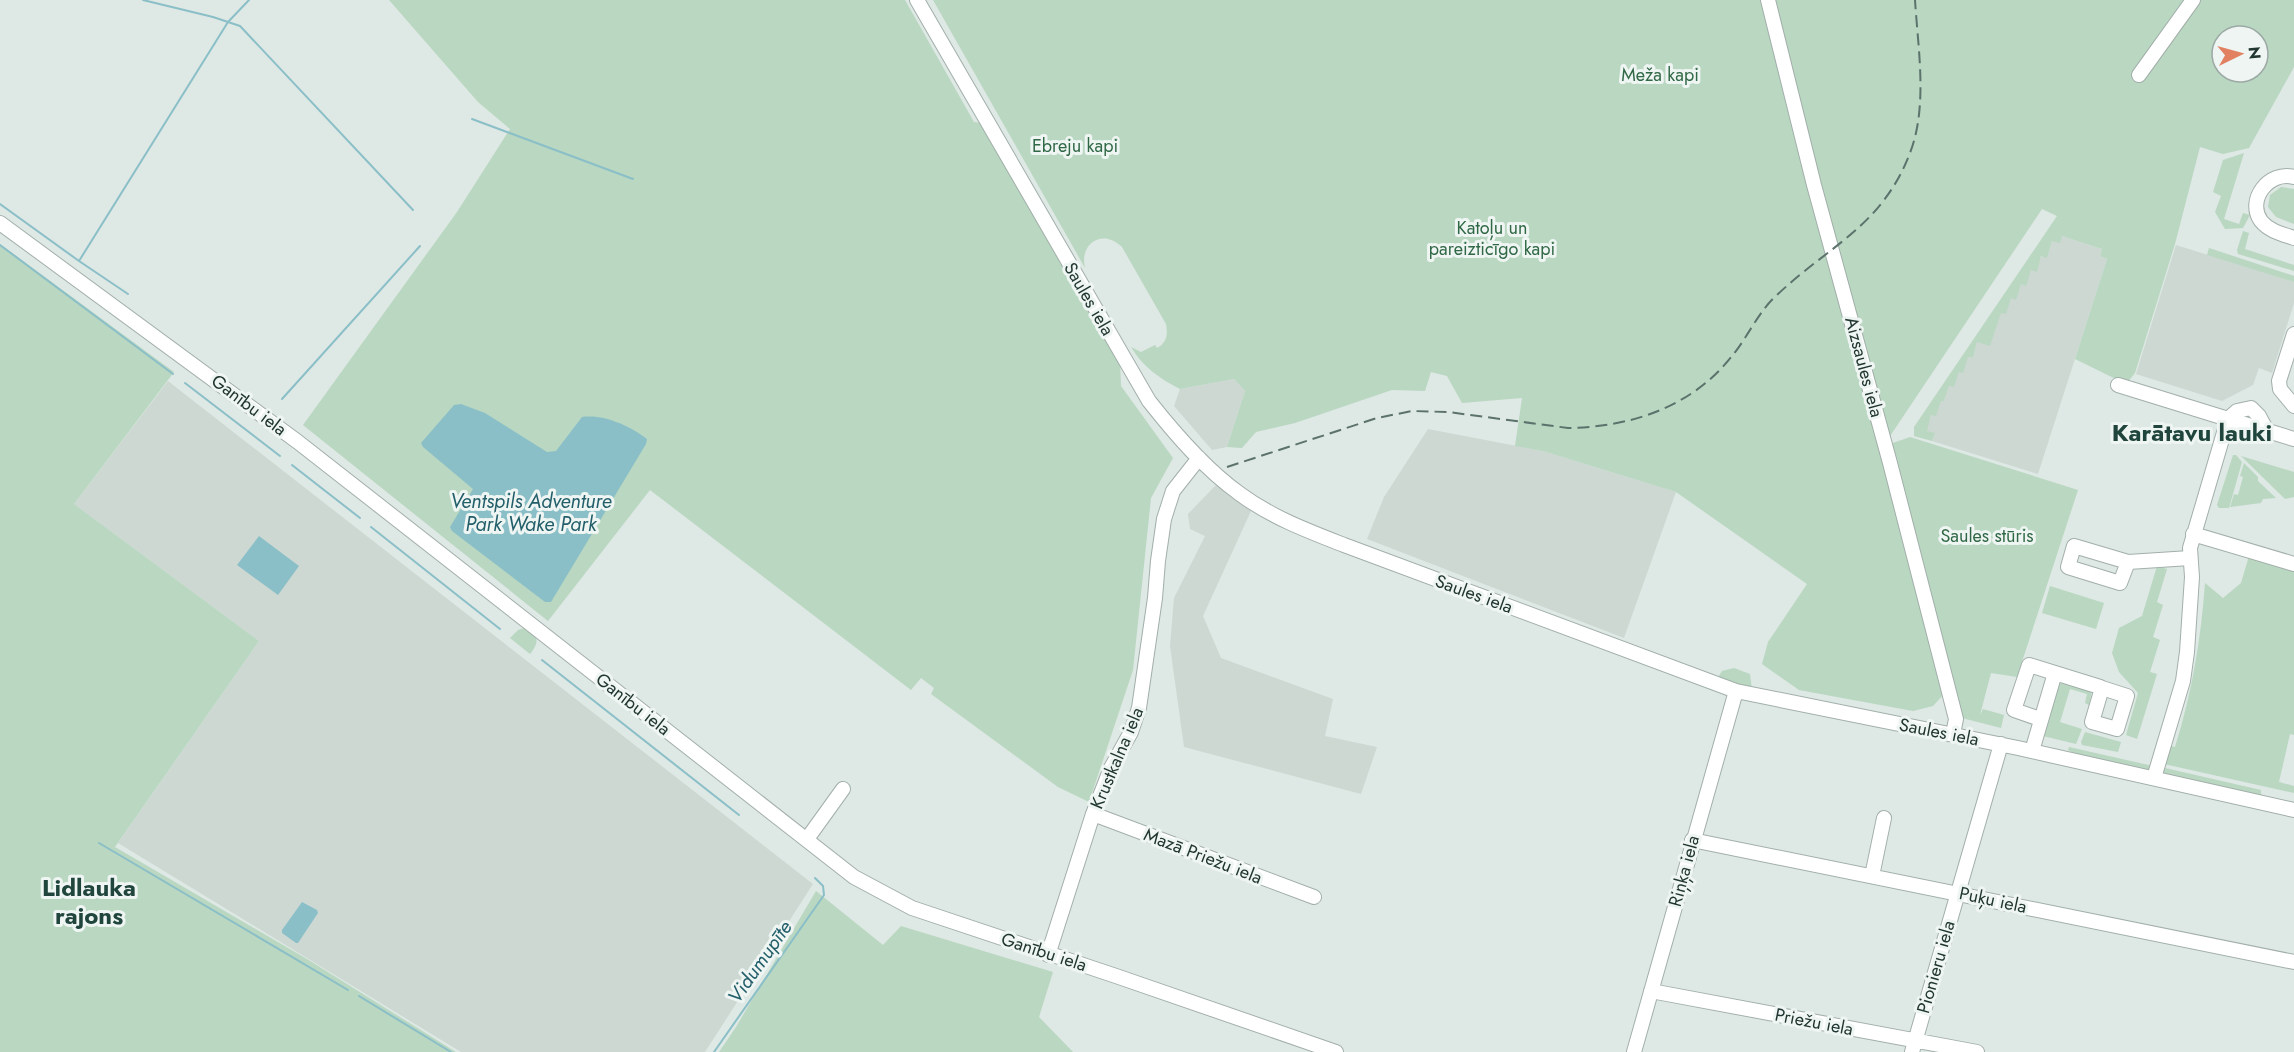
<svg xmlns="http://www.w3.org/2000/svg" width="2294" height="1052" font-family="Jost,sans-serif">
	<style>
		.built { fill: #cdd8d3 }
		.green { fill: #b9d7c1; fill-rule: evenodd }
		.water { fill: #8bbfc8 }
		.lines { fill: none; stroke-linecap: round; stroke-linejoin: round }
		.stream { stroke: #8bbfc8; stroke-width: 2 }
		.minor-casing { stroke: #a2afaa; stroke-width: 16 }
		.minor { stroke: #fff; stroke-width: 14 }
		.rail { stroke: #5c726c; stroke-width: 2; stroke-dasharray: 12 6; stroke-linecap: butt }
		.labels { text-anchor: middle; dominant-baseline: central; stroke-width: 6; stroke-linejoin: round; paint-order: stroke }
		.park-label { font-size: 18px; fill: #306846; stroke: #eef5f2 }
		.street-label { font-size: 18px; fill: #213630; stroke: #eef5f2 }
		.water-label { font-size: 20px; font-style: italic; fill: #235f6b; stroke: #eef5f2 }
		.district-label { font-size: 24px; font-weight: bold; fill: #20453c; stroke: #eef5f2 }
	</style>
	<rect width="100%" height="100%" fill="#dee8e4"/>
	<path class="built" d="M2062 236 2102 249 2100 256 2107 259 2038 474 1932 441 1934 434 1926 431 1931 415 1941 400 1944 401 1949 385 1968 357 1973 358 1977 342 2042 256 2047 257 2052 241Z
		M2176 245 2294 282V303L2272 373 2259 368 2253 385 2222 401 2136 374Z
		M1234 379 1245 391 1227 447 1212 450 1174 406 1180 389Z
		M168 381 813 884 705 1052H461L118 843 259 641 74 504Z
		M1428 429 1543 451 1676 492 1624 638 1367 539 1384 497Z
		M1216 485 1251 511 1203 616 1221 658 1333 699 1325 736 1377 747 1361 794 1184 747 1170 646 1174 598 1205 536 1190 529 1188 514Z"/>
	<path class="green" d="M389 0H905L974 122 981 123 1120 361 1121 386 1173 458 1151 498 1133 670 1089 802 1058 787 931 694 934 688 921 678 911 690 650 490 548 621 303 425 457 212 510 129 478 102Z
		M933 0H2294V67L2249 148 2223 154 2200 147 2175 244 2135 373 2126 384 2075 359 2107 259 2100 256 2102 249 2062 236 2060 243 2052 241 2047 258 2041 256 2037 272 2031 270 2026 286 2021 284 2016 300 2011 298 2006 314 2001 313 1990 346 1977 342 1973 358 1968 357 1963 373 1959 372 1954 387 1949 386 1944 401H1941L1936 416 1931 415 1927 431 1935 433 1932 441 1914 436V427L2057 216 2042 209 1880 451 1943 695 1933 706 1913 711 1799 690 1762 664 1768 642 1807 584 1676 492 1543 451 1515 446 1522 398 1462 403 1447 376 1431 372 1425 391 1392 390 1295 423 1256 432 1242 448 1227 447 1245 391 1234 379 1180 389C1160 379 1142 366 1131 347L1141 352 1155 345 1157 348C1167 342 1168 335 1166 324L1122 247C1103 228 1079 243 1085 268ZM2222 36H2258V72H2222Z
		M2244 153 2224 219 2239 224 2243 213 2250 215 2243 228 2225 229 2215 212 2221 196 2213 192 2223 160Z
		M2281 187 2294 189V224L2276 217 2268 207 2270 195Z
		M2243 231 2249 233 2245 249 2294 265V271L2238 254 2237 250Z
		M0 244 174 372 74 504 259 641 115 847 307 959 456 1052H0Z
		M2209 248 2294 276V282L2207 255Z
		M1910 437 2078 490 2017 677 1991 673 1980 715 1983 709 2004 715 2001 728 1962 718 1890 444Z
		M2233 455H2236L2242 462 2229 508H2219L2217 505Z
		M2241 456 2294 472V497L2285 499Z
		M2244 463 2258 477V481L2276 498 2263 499 2261 503 2230 507 2234 494 2238 495 2243 477 2240 476Z
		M2249 556 2294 569V735L2290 734 2279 782 2294 786V793L2164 764 2168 745 2175 747C2192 693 2201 639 2205 583L2223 598 2241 583Z
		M2157 566 2167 569 2157 602 2163 605 2153 637 2160 640 2150 672 2157 674 2137 739 2126 735 2138 693 2119 672 2112 653 2119 628 2142 616Z
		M2050 586 2104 603 2096 629 2042 613Z
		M524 628C539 634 540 642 530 654L510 638 518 630Z
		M1734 668 1750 674 1752 690 1717 679 1722 671Z
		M2062 683 2092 691 2089 705 2085 703 2087 694 2070 689 2060 722 2082 729 2076 744 2043 736 2058 685Z
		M2085 732 2121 742 2118 752 2082 745 2081 742Z
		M2069 747 2153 766 2148 771 2081 757 2068 750Z
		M2165 768 2261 790V795L2259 797 2162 776V770Z
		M816 891 883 945 901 926 1053 972 1039 1017 1073 1052H719L736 1027Z"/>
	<path class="water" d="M461 404 485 413 547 452 556 451 582 417C604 414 630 426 647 439L646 444 551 602H545L452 531 450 527 473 489 423 447 421 443 454 405Z
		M259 536 299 566 278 595 237 565Z
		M302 902 317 910 318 913 298 943H296L282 933V930Z"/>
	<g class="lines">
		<path class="stream" d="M143 0 213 17 240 26 413 210
			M472 119 633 179
			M0 204 79 261
			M0 245 173 374
			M128 294 79 261 228 22 249 0
			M185 383 280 456
			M282 399 420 246
			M292 465 360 518
			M371 527 500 629
			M542 660 739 815
			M99 843 348 990
			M359 996 451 1052
			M714 1052 824 895 823 886 815 878"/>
		<g class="minor-casing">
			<path id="minor" d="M917 0 1149 401C1175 434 1205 469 1240 494 1271 517 1308 531 1344 545L1736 691 2018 748 2294 810
				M1768 0 1814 185 1890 463 1956 719 1953 734
				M2139 75 2193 0
				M2294 177C2269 170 2246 200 2261 221 2269 231 2282 234 2294 238
				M0 223 298 442 854 877 912 908 1116 976 1336 1052
				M2294 334 2279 381 2280 389 2294 406
				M2118 385 2228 419 2237 411 2251 408 2259 416 2267 431
				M2193 534 2294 564
				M2128 562 2120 583 2068 567 2074 546 2128 562 2190 558
				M2040 719 2014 710 2029 665 2100 687 2102 688 2127 696 2117 729 2092 722 2102 688
				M2032 751 2055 673
				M2154 778 2183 681 2187 652 2192 577 2190 548 2228 419 2294 439
				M1093 814 1314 897
				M807 839 843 789
				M1692 840 2294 962
				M1872 876 1884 818
				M1048 955 1093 814 1111 768 1131 732 1139 708 1155 598 1158 561 1164 519 1173 491 1199 458
				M1651 991 1977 1052
				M1634 1052 1736 691
				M1912 1052 2001 744"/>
		</g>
		<use href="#minor" class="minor"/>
		<path class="rail" d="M1227 467 1377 418 1412 411 1448 412 1568 428C1631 427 1692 407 1732 356 1748 337 1759 310 1778 294 1830 245 1882 226 1910 153 1928 106 1918 49 1915 0"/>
	</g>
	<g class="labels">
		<g class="park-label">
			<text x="1660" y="75">Meža kapi</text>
			<text x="1075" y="146">Ebreju kapi</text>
			<text x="1492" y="228">Katoļu un<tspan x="1492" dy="21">pareizticīgo kapi</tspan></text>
			<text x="1987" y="536">Saules stūris</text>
		</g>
		<g class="street-label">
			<text transform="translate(1089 299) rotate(60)">Saules iela</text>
			<text transform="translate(1864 367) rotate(75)">Aizsaules iela</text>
			<text transform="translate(249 405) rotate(37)">Ganību iela</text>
			<text transform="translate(1474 594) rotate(20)">Saules iela</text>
			<text transform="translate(633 704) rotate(38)">Ganību iela</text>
			<text transform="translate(1939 732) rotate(11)">Saules iela</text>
			<text transform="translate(1117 758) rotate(-67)">Krustkalna iela</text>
			<text transform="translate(1203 856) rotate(21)">Mazā Priežu iela</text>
			<text transform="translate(1684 871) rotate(-75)">Riņķa iela</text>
			<text transform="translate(1993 900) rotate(12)">Puķu iela</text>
			<text transform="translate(1044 952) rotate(18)">Ganību iela</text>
			<text transform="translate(1936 967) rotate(-74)">Pionieru iela</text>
			<text transform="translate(1814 1022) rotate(11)">Priežu iela</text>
		</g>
		<g class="water-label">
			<text x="531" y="501">Ventspils Adventure<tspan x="531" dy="23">Park Wake Park</tspan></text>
			<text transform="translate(760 962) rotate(-55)">Vidumupīte</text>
		</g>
		<g class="district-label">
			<text x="2192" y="432">Karātavu lauki</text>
			<text x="89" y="887">Lidlauka<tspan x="89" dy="28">rajons</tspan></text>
		</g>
	</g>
	<g transform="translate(2240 54) rotate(85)"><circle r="28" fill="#eef5f2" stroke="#9ca9a4" stroke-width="1.5"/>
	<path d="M0-4.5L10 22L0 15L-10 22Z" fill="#e28162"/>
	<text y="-9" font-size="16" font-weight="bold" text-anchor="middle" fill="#213630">N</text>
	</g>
</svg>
